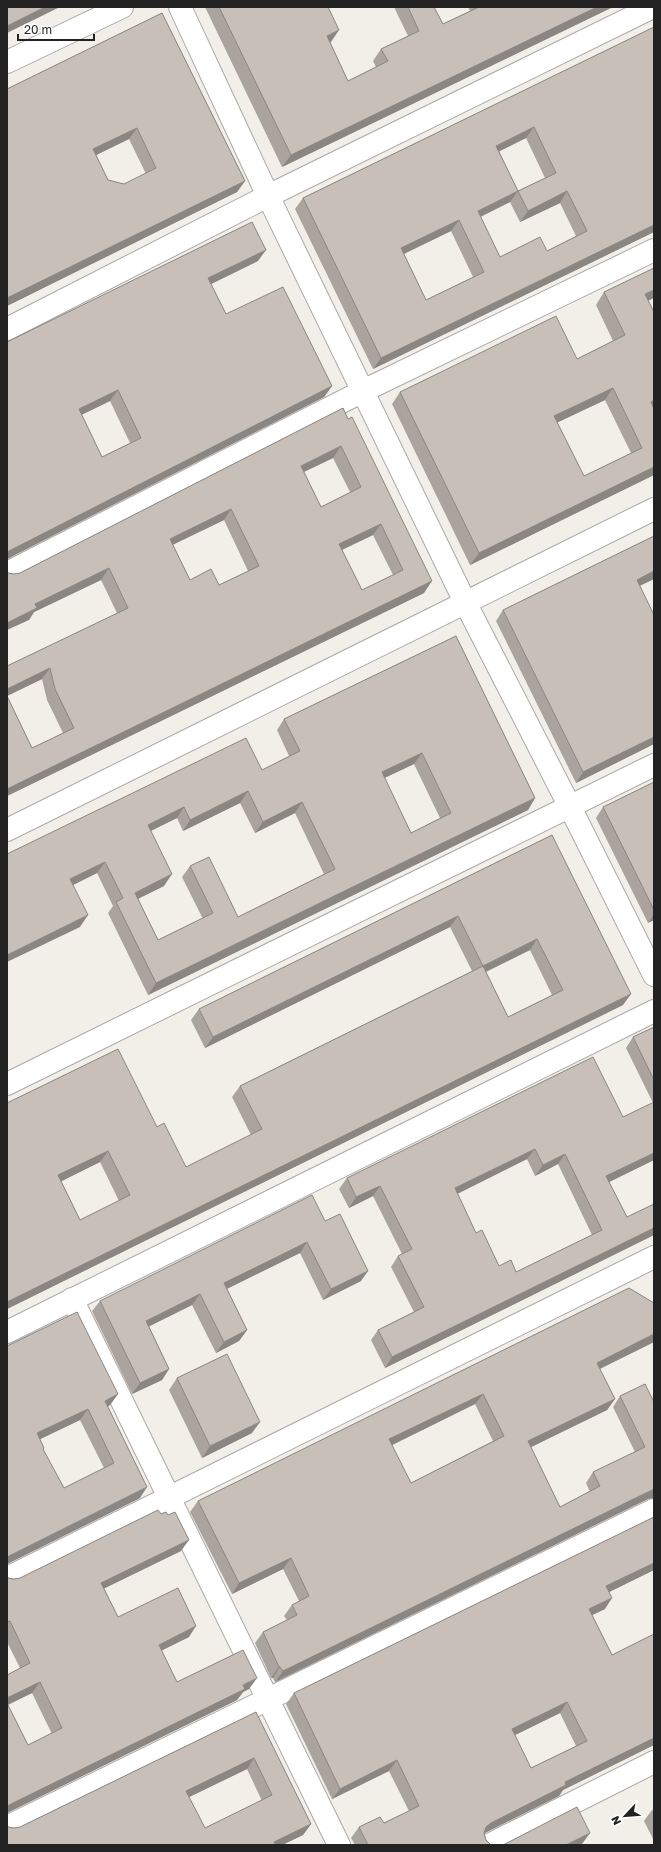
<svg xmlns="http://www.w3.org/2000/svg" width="661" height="1852" font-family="'Golos Text',sans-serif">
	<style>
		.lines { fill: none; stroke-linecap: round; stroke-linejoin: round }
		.minor-casing { stroke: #a9a9a9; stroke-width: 24 }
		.minor { stroke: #fff; stroke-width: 22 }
		.wall { fill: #aba49e; fill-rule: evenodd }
		.shaded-wall { fill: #8b8681 }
		.building { fill: #c7bfb8; stroke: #8b8681; fill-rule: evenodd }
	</style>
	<rect width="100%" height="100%" fill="#f2efe9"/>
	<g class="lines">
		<g class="minor-casing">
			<path id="minor" d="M180 7 268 196 466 604 570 807 654 975
				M7 62 122 7
				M7 329 268 196 653 7
				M7 573 363 391 654 250
				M7 830 654 509
				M7 1084 654 765
				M72 1299 339 1845
				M7 1332 654 1011
				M7 1578 654 1257
				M7 1827 654 1510
				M489 1845 654 1762"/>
		</g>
		<use href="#minor" class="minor"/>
	</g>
	<path class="wall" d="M205 7H328L331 42H330L348 81 376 67 373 61 381 49 408 36 394 7H434L443 24 470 11 468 7H613L282 167Z
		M162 13 245 181 237 192 7 306V89ZM129 139 146 174 124 184 108 180 96 155Z
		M654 27V232L373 369 295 209 303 198ZM526 138 545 178 518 191 499 151ZM510 202 520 222 560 203 576 236 547 251 500 257 480 217ZM451 231 473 277 426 300 404 254Z
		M258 261 211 284 226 314 332 386 324 397 7 559V342ZM110 401 130 443 102 457 81 415Z
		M604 292 649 301 654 475 470 565 392 404 400 392 577 359 613 341 596 305ZM605 400 631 453 584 476 557 422Z
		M343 408 424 593 7 796V696L32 748 63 733 47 700 42 679 7 696 117 613 101 580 34 612 29 620 8 573 14 574 20 573ZM333 458 350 492 321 507 304 472ZM224 520 248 571 219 585 190 580 172 545ZM373 535 393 575 362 590 342 550Z
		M654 536V579L639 586 654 744 576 783 496 621 503 610Z
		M456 636 535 798 528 810 148 995 108 913 113 906 97 873 73 885 80 927 7 854 262 770 289 756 277 730 284 719ZM414 764 440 818 411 833 384 778ZM240 803 255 833 295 813 324 874 238 917 190 866 182 877 203 919 158 940 138 899 164 886 151 831 177 818 183 831Z
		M654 782V920L648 923 596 818 603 807Z
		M552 835 623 1005 7 1309V1103L157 1127 186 1167 251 1135 232 1097 240 1086 472 971 450 927 205 1048 191 1020 199 1009ZM530 950 552 995 508 1017 486 972ZM100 1162 119 1201 80 1220 61 1181Z
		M654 1027V1160L609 1182 627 1217 654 1204V1235L385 1368 371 1340 378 1330 414 1312 391 1267 398 1256 402 1254 373 1196 349 1208 339 1189 347 1178 623 1117 653 1103 626 1048 633 1037ZM527 1159 535 1176 558 1164 592 1235 516 1272 499 1266 476 1233 457 1194Z
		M325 1221 361 1281 323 1300 300 1253 271 1267 227 1289 247 1330 239 1341 216 1353 192 1305 149 1326 169 1369 162 1380 132 1394 92 1311 100 1301Z
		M654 1303V1342L600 1369 615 1399 607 1410 531 1447 560 1507 590 1492 586 1483 593 1472 635 1452 613 1407 620 1396 654 1402 648 1499 275 1682 273 1678H271L255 1643 263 1632 287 1620 284 1616 292 1605 299 1601 283 1569 232 1594 190 1512 198 1501ZM475 1404 493 1441 411 1483 392 1445Z
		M7 1346 118 1394 110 1405 108 1406 140 1498 7 1564ZM80 1420 104 1468 64 1488 43 1450 40 1439Z
		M177 1378 252 1433 202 1458 169 1390Z
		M654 1517V1570L609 1592 605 1609 592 1615 612 1655 654 1634V1745L563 1790 559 1796 484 1833 486 1840 491 1845H355L351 1838 359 1827 384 1823 409 1811 389 1771 332 1799 286 1704 294 1693ZM560 1713 576 1746 531 1768 515 1735Z
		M181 1551 104 1588 118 1617 189 1637 161 1650 177 1682 249 1689 243 1692 237 1700 7 1813V1675L20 1668 7 1642V1576L8 1578 14 1579ZM32 1693 52 1734 28 1745 8 1705Z
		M256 1712 311 1824 303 1835 282 1845H7L8 1827 14 1828 20 1827ZM247 1769 262 1801 205 1828 189 1797Z
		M654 1809V1841L644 1821 652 1810Z"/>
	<path class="shaded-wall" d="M45 7H60L7 33V26Z
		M597 7H613L282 167 291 155Z
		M339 30 331 42 319 48 327 36Z
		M534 127 526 138 488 157 496 146Z
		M137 128 129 139 86 160 93 149Z
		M245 181 237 192 7 306V298Z
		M518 191 510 202 470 222 478 211Z
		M567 191 560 203 520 222 528 211Z
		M459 220 451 231 393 259 401 248Z
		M654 225V232L373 369 381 358Z
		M266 250 258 261 201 289 208 278Z
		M654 290V298L637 306 645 294Z
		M332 386 324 397 7 559V553L9 551Z
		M613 388 605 400 546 428 554 416Z
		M118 390 110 401 71 420 79 409Z
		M654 400V408L651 402Z
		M341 446 333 458 293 477 301 466Z
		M654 467V475L470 565 479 553Z
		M231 509 224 520 162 550 170 539Z
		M381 524 373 535 331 555 339 544Z
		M109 568 101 580 34 612 29 620 7 630V623L35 604Z
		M654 571V579L629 591 637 580Z
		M432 581 424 593 7 796V789Z
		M50 668 42 679 7 696V689Z
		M654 737V744L576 783 583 772Z
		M422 753 414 764 374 783 382 772Z
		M248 791 240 803 183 831 190 820Z
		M535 798 528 810 148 995 156 983Z
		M302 802 295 813 255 833 263 822Z
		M184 807 177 818 140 836 148 825Z
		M105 862 97 873 63 890 70 879Z
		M172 874 164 886 127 904 135 893Z
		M654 914V920L648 923Z
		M88 915 80 927 7 962V955Z
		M458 916 450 927 205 1048 213 1037Z
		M537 939 530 950 475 977 483 966Z
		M631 994 623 1005 7 1309V1302Z
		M535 1149 527 1159 447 1199 455 1188Z
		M108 1151 100 1162 50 1187 58 1175Z
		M654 1153V1160L599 1187 606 1176Z
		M565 1154 558 1164 535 1176 543 1165Z
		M380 1186 373 1196 349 1208 356 1197Z
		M654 1228V1235L385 1368 392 1357Z
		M307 1242 300 1253 216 1294 224 1283Z
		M368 1271 361 1281 323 1300 331 1289Z
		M200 1294 192 1305 138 1332 146 1321Z
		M247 1330 239 1341 216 1353 224 1342Z
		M654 1334V1342L589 1374 597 1363Z
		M169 1369 162 1380 132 1394 140 1383Z
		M118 1394 110 1405 98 1412 105 1401Z
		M483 1394 475 1404 382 1450 389 1439Z
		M615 1399 607 1410 521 1452 528 1441Z
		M88 1409 80 1420 30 1444 37 1433Z
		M260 1422 252 1433 202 1458 210 1446Z
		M147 1487 140 1498 7 1564V1558L9 1556Z
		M654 1489V1498L648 1499 275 1682 283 1671Z
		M189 1540 181 1551 93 1594 101 1583Z
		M291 1558 283 1569 232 1594 239 1583Z
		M654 1563V1570L599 1597 606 1586Z
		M612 1598 605 1609 582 1620 589 1609Z
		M196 1626 189 1637 151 1656 159 1645Z
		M279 1667H280L273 1678H271Z
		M257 1678 249 1689 243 1692 237 1700 7 1813V1807L9 1805Z
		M40 1682 32 1693 7 1705V1698Z
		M567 1702 560 1713 505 1740 512 1729Z
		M654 1738V1745L563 1790 559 1796 483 1834 486 1827 491 1823 565 1782Z
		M254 1758 247 1769 179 1802 186 1791Z
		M397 1760 389 1771 332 1799 340 1789Z
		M311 1824 303 1835 282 1845H272L274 1842Z
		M590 1833 582 1844 580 1845H566Z"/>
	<path class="building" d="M7 7H45L7 26Z
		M219 7H328L339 30 327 36 348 81 388 61 381 49 419 31 408 7H434L443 24 479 7H597L291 155Z
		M162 13 245 181 7 298V89ZM137 128 156 168 124 184 108 180 93 149Z
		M654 27V225L381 358 303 198ZM534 127 556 173 518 191 496 146ZM518 191 528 211 567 191 587 231 547 251 540 237 500 257 478 211ZM459 220 484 272 426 300 401 248Z
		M252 222 266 250 208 278 226 314 283 287 332 386 9 551 7 553V342ZM118 390 141 438 102 457 79 409Z
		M654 268V290L645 294 654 312V400L651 402 654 409V467L479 553 400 392 556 316 577 359 625 335 604 292ZM613 388 642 448 584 476 554 416Z
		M343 408 348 419 352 417 432 581 7 789V696L32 748 74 728 55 689 50 668 7 689V666L128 608 109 568 35 604 37 608 7 623V571L8 573 14 574 20 573ZM341 446 361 487 321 507 301 466ZM231 509 259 566 219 585 211 569 190 580 170 539ZM381 524 403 570 362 590 339 544Z
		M654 536V571L637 580 654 615V737L583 772 503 610Z
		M456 636 535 798 156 983 116 902 123 898 105 862 70 879 88 915 7 955V854L246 738 262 770 300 751 284 719ZM422 753 451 813 411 833 382 772ZM248 791 263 822 302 802 335 869 238 917 209 857 190 866 213 913 158 940 135 893 172 874 148 825 184 807 190 820Z
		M654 782V910L603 807Z
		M552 835 631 994 7 1302V1103L118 1049 157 1127 164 1123 186 1167 262 1129 240 1086 483 966 458 916 213 1037 199 1009ZM537 939 563 990 508 1017 483 966ZM108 1151 130 1195 80 1220 58 1175Z
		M654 1027V1080L633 1037Z
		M593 1057 623 1117 654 1102V1153L606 1176 627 1217 654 1204V1228L392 1357 378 1330 424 1307 398 1256 412 1249 380 1186 356 1197 347 1178ZM535 1149 543 1165 565 1154 602 1230 516 1272 511 1260 499 1266 482 1230 476 1233 455 1188Z
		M312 1195 325 1221 340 1214 368 1271 331 1289 307 1242 279 1256 224 1283 247 1330 224 1342 200 1294 146 1321 169 1369 140 1383 100 1301Z
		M629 1288 654 1303V1334L597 1363 615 1399 528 1441 560 1507 600 1486 593 1472 645 1447 620 1396 645 1384 654 1402V1489L283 1671 280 1667H279L263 1632 297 1615 292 1605 309 1596 291 1558 239 1583 198 1501ZM483 1394 504 1436 411 1483 389 1439Z
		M77 1312 118 1394 105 1401 147 1487 9 1556 7 1558V1346ZM88 1409 114 1463 64 1488 43 1449 44 1448 37 1433Z
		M227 1354 260 1422 210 1446 177 1378Z
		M158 1510 161 1514 166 1512 168 1515 175 1512 189 1540 101 1583 118 1617 178 1588 196 1626 159 1645 177 1682 243 1650 257 1678 243 1685 245 1689 9 1805 7 1807V1703L28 1745 62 1728 40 1682 7 1698V1675L30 1663 10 1621 7 1622V1576L8 1578 14 1579 20 1578Z
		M654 1517V1563L606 1586 612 1598 589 1609 612 1655 654 1634V1738L565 1782 566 1785 491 1823 486 1827 484 1833 486 1840 491 1845H368L359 1827 380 1817 384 1823 419 1806 397 1760 340 1789 294 1693ZM567 1702 587 1741 531 1768 512 1729Z
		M256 1712 311 1824 274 1842 276 1845H7V1825L8 1827 14 1828 20 1827ZM254 1758 272 1795 205 1828 186 1791Z
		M577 1807 590 1833 566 1845H503Z"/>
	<rect width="661" height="1852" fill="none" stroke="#222222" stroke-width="16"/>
	<g transform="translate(625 1816) rotate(244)" stroke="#ffffff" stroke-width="3" paint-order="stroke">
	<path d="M0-3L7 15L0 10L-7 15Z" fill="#222222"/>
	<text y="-6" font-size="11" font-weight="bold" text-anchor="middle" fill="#222222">N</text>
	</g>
	<path d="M18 34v6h76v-6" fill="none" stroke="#222222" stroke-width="2"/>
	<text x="24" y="34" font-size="12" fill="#222222" stroke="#ffffff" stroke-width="3" paint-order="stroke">20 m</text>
</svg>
